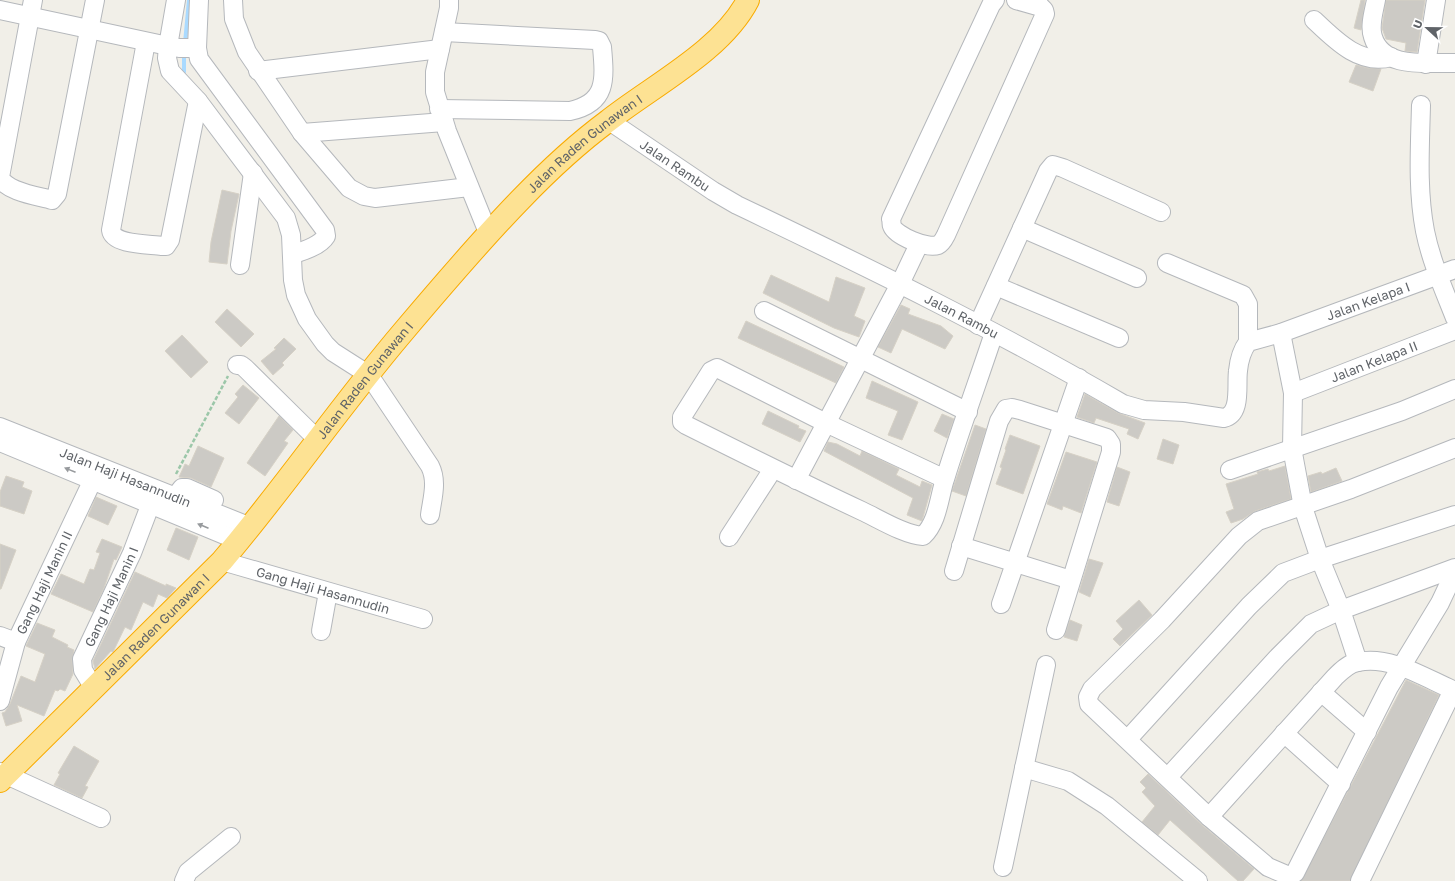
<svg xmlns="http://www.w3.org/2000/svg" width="1455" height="881" font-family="'Golos Text',sans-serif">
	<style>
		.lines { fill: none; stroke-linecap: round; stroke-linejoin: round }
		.stream { stroke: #aadaff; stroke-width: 4 }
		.building { fill: #cccac5; stroke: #d6d1c6 }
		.minor-casing { stroke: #b5b8bc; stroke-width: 20 }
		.highway-casing { stroke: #f9ab00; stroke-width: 24 }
		.path { stroke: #9cc7a9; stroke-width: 2.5; stroke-dasharray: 4 2; stroke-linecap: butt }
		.minor { stroke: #fff; stroke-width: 18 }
		.highway { stroke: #fde293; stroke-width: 22 }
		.oneway { fill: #979a9d }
		.labels { text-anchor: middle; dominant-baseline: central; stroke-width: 3; stroke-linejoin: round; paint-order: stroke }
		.street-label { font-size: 13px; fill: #5f6368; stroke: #fff }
	</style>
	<rect width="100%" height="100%" fill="#f1efe8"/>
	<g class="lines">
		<path class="stream" d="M185 43 189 0
			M184 72V52"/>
	</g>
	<path class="building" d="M1361 0H1365L1361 30 1354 28Z
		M1386 0H1425L1417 52 1405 51 1406 43 1386 39 1382 28Z
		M1356 65 1368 68 1381 69 1373 91 1349 82Z
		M222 190 239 194 231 231 227 264 209 262 211 242Z
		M771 275 829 302 836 277 865 288 854 316 865 321 859 337 834 328 763 293Z
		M901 305 910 309 908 314 941 326 953 336 945 349 902 329 891 353 878 347Z
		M227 309 254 334 241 347 215 322Z
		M746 321 844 367 836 383 738 338Z
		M182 335 208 362 191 378 165 351Z
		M284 338 296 349 282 363 284 365 273 375 261 361 276 349 274 348Z
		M872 381 918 402 902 440 888 435 898 411 866 398Z
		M243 385 259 398 239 424 225 413 238 397 235 394Z
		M1085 394 1118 413 1145 423 1138 439 1127 434 1129 429 1096 418 1094 423 1077 417Z
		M768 411 799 426 798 428 806 431 800 442 762 424Z
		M942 414 954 419 947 438 934 431Z
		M279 416 293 430 284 441 288 443 265 476 247 463Z
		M975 425 986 429 966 496 952 491Z
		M1010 435 1040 446 1023 494 996 484 1002 468 1000 467 1006 450 1005 449Z
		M1163 439 1179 445 1173 464 1157 459Z
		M828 442 837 444 860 456 862 451 899 469 896 475 920 487 922 481 932 485 922 521 907 515 913 498 824 451Z
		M198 446 224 458 211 487 191 478 179 477 185 464 189 466Z
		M1066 452 1097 462 1081 513 1063 506 1062 510 1047 504Z
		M1285 466 1291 499 1255 511 1243 519 1231 523 1226 512 1234 509 1226 484 1258 474 1257 472 1268 469 1269 471Z
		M1117 467 1130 472 1119 506 1107 502Z
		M1336 468 1342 481 1311 492 1308 476 1321 472 1322 474Z
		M6 476 24 482 22 487 32 491 24 514 0 506V492Z
		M96 497 117 506 108 525 88 516Z
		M176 528 198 537 189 560 167 550Z
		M102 539 122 547 116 560 114 559 104 588 93 612 51 594 61 574 84 584 90 569 94 570 100 553 96 552Z
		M0 544 16 550 1 589H0Z
		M1089 559 1103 563 1090 597 1079 592Z
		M135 572 166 586V584L176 588 167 598 158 594 153 607 143 602 131 630 125 627 113 652 111 651 95 669 93 661Z
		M1139 600 1152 615 1120 646 1113 639 1123 629 1116 621Z
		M1070 620 1082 625 1077 641 1064 637Z
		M37 623 55 630 52 637 68 645 67 647 74 650 72 660 73 674 65 691 60 689 58 691 55 690 44 716 17 705 22 721 6 726 2 713 5 712 10 704 21 676 35 682 45 654 26 646Z
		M1406 680 1439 695 1350 881H1301Z
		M74 746 99 761 85 786 88 787 82 798 54 785 60 774 58 773Z
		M1148 774 1202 825 1254 869 1243 881H1238L1170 820 1158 835 1142 822 1155 806 1142 792 1146 788 1140 782Z"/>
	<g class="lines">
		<g class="minor-casing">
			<g id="minor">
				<path d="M33 0 0 177C6 192 38 196 52 200L57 194 95 0"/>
				<path d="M176 0 168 46 167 58 170 71 198 101 286 218 291 235 293 280 296 295 307 319 325 344 333 352 369 375 430 466C438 482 432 499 430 515"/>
				<path d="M199 0 197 48 199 59 325 230 326 236C320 246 304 251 293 254"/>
				<path d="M233 0 234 19 247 52 302 133 349 188 364 196 375 198 469 187"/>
				<path d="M449 0V8L435 72V92L447 131 489 235"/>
				<path d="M995 0 991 5 891 219C892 222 891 224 892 226 896 236 927 249 938 245 942 243 944 239 946 235L1045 14 1044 10 1041 7 1016 0"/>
				<path d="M1376 0C1374 11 1369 26 1373 37 1383 70 1429 62 1455 63"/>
				<path d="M0 10 168 46 179 48H197"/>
				<path d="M1314 20C1335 40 1360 66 1391 57"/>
				<path d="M146 42 111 230C113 245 149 244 162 246H166L170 240 198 101"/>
				<path d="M1426 64 1436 0"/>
				<path d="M258 71 440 49"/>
				<path d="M1421 105C1420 147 1417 189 1425 231 1431 261 1444 290 1455 318"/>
				<path d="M439 109 570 111C607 103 605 80 602 47L599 41 595 40 444 32"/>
				<path id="s1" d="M608 120 713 191 737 205C867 267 998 331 1123 404L1144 410 1184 412 1224 418C1242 414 1236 385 1238 371 1239 360 1242 350 1248 342L1281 333 1455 269"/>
				<path d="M302 133 444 122"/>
				<path d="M1022 228 1137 278"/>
				<path d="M1167 263 1243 295 1248 304V342"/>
				<path d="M240 265 253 173"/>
				<path d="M996 286 1119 338"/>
				<path d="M764 311 968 412"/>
				<path d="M978 325 1048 171 1053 165 1063 168 1161 212"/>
				<path d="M1281 333 1293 393 1292 448 1303 507 1320 559 1341 610 1358 662"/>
				<path d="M237 365H241L245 368 318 440"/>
				<path id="s2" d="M1293 393 1455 330"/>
				<path id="s3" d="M0 427 251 527"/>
				<path d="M0 442 239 541"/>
				<path d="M1455 448 1351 489 1258 521 1239 536 1162 620 1092 689 1088 697 1089 704 1209 817 1268 867 1289 876 1295 873 1298 867 1389 687 1440 603 1455 571"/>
				<path d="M1230 470 1402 411 1455 389"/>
				<path d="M945 479 826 423 717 368 711 371 682 417V422L686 425C744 454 802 483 862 511 879 519 905 535 923 536 938 522 939 497 945 479 960 430 978 381 994 333"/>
				<path d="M796 480 900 284 919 244"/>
				<path d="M175 497 182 488H187L214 500"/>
				<path d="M729 537 773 469"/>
				<path d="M961 546 1071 580"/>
				<path id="s4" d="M222 561 423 619"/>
				<path d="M954 571 999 421 1006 409 1012 408 1020 410 1107 438 1111 444V452L1056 630"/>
				<path d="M1001 604 1079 378"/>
				<path d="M321 631 328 592"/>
				<path d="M0 636 16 642"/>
				<path id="s5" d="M94 688 83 670 82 659 132 553 151 503"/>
				<path d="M1321 692 1367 732"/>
				<path id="s6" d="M0 701 16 642 98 469"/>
				<path d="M1284 733 1341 784"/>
				<path d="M1128 739 1249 606 1283 573 1320 559 1455 515"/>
				<path d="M1024 768 1068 781 1107 806 1198 881"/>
				<path d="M0 772 101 818"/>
				<path d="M1168 777 1277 658 1311 624 1341 610 1455 568"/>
				<path d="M1209 817 1335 677C1341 671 1349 663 1358 662 1390 655 1425 678 1453 690L1360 881"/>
				<path d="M1003 867 1046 665"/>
				<path d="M184 881 188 872 231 837"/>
			</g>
		</g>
		<g class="highway-casing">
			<g id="highway">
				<path id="s7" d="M0 781 222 561C285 487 340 406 403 332 441 287 480 241 521 199 548 171 577 144 608 121 652 86 722 51 748 0"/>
			</g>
		</g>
		<path class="path" d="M176 474 228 376"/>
		<use href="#minor" class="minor"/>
		<use href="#highway" class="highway"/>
	</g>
	<defs><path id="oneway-solid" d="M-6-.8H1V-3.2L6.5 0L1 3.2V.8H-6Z"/></defs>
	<g class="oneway">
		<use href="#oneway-solid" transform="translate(70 470) rotate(-158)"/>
		<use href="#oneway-solid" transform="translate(203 526) rotate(-157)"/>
	</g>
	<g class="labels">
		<g class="street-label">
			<text stroke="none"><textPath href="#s7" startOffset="867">Jalan Raden Gunawan I</textPath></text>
			<text stroke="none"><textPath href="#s1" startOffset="81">Jalan Rambu</textPath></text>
			<text stroke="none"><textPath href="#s1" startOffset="902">Jalan Kelapa I</textPath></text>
			<text stroke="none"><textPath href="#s1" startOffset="405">Jalan Rambu</textPath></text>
			<text stroke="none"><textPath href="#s2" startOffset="87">Jalan Kelapa II</textPath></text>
			<text stroke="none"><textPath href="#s7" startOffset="543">Jalan Raden Gunawan I</textPath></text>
			<text stroke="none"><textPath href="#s3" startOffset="135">Jalan Haji Hasannudin</textPath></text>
			<text stroke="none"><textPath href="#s6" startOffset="127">Gang Haji Manin II</textPath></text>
			<text stroke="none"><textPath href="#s4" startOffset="105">Gang Haji Hasannudin</textPath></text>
			<text stroke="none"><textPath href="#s5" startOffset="101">Gang Haji Manin I</textPath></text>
			<text stroke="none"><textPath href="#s7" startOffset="219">Jalan Raden Gunawan I</textPath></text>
		</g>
	</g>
	<g transform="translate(1427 28) rotate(292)" stroke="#ffffff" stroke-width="3" paint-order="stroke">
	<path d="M0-3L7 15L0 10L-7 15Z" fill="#5f6368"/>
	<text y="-6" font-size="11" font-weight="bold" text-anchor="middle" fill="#5f6368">U</text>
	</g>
</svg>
